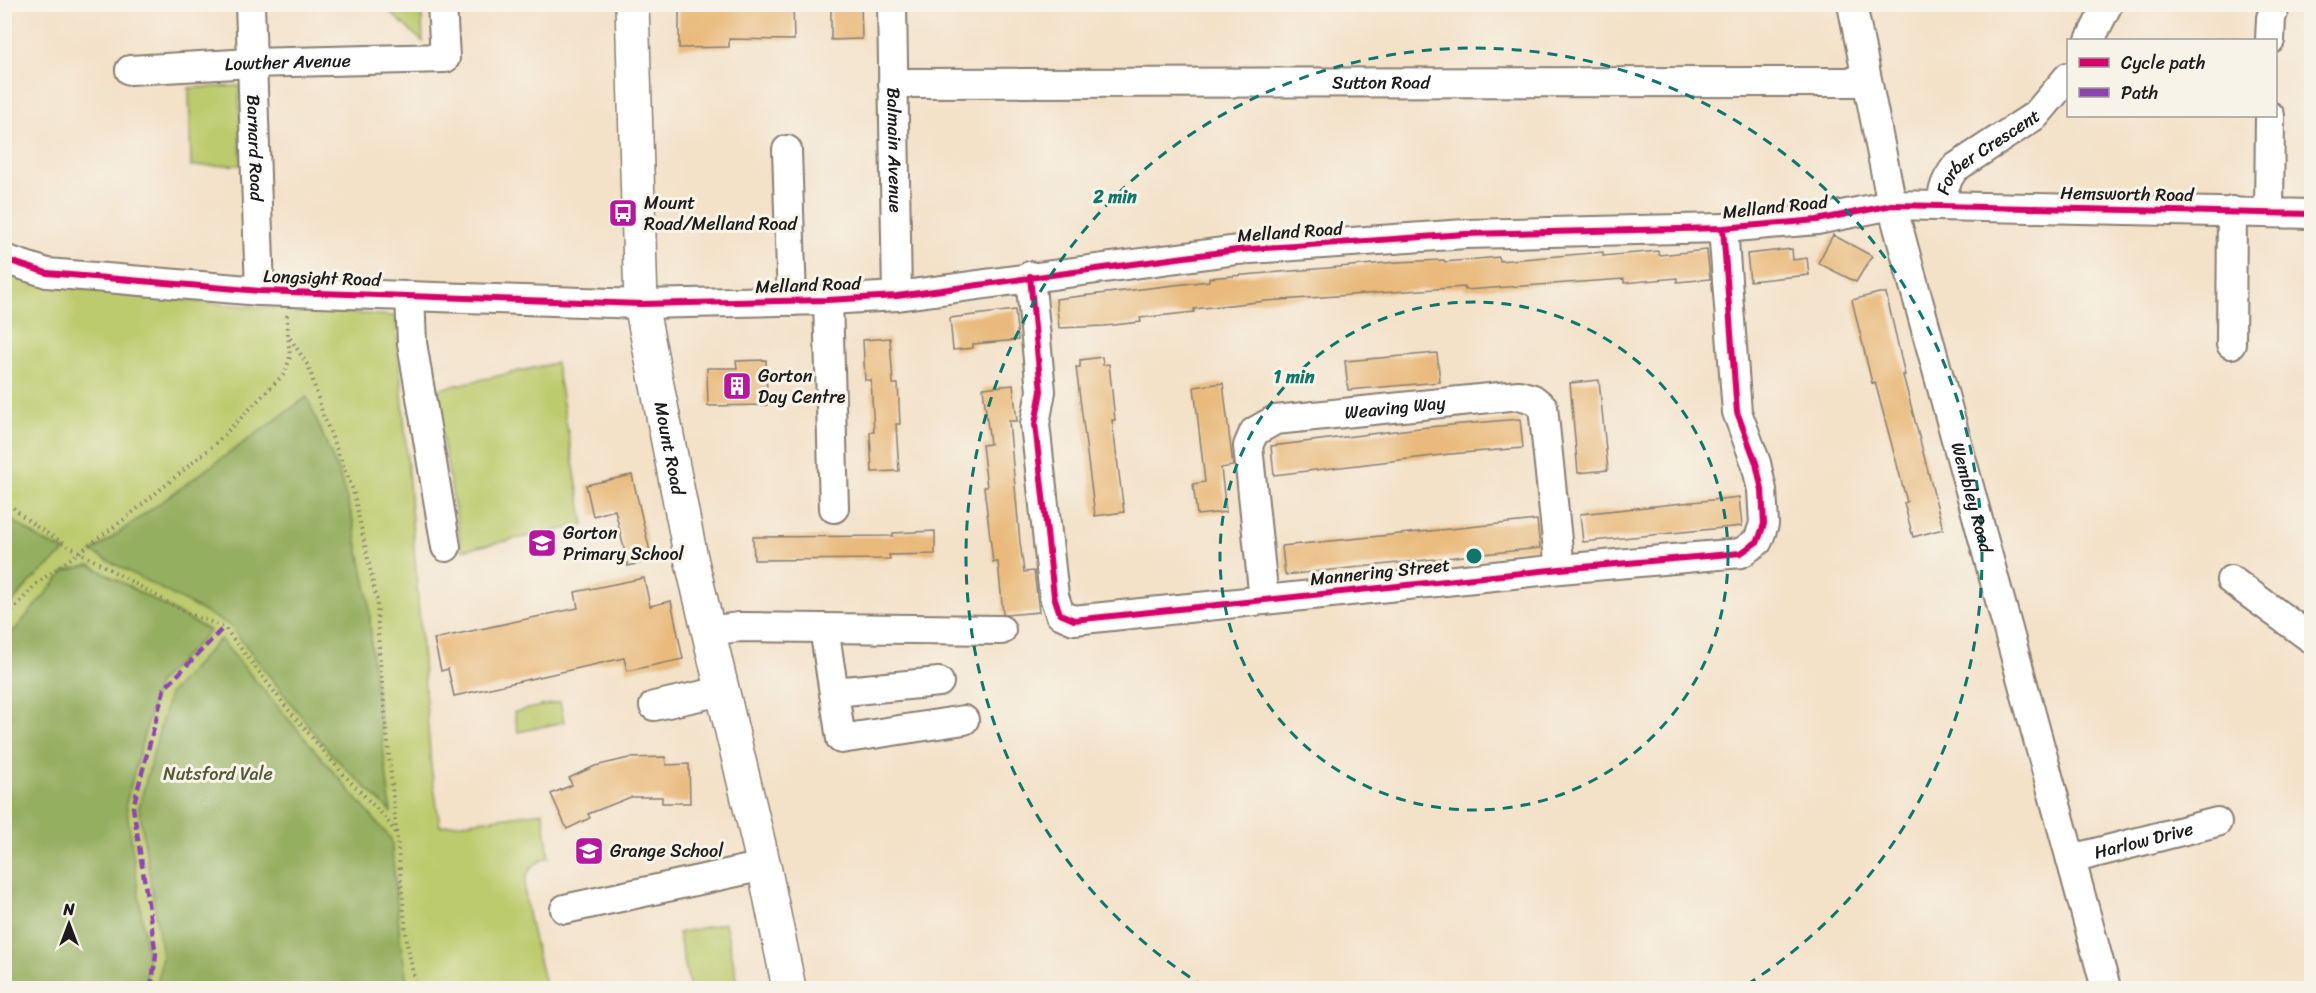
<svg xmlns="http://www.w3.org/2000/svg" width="2316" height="993" font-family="Sriracha,sans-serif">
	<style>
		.green { fill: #bccb6d; stroke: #6c7444; stroke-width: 1.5 }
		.forest { fill: #95af60; stroke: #58663e; stroke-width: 1.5 }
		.building { fill: #e9ba7b }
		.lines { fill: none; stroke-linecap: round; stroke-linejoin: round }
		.minor-casing { stroke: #887e72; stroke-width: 32 }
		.major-casing { stroke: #887e72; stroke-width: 36 }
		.path { stroke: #887e72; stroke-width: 4; stroke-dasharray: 1.5 4.5; stroke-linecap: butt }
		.minor { stroke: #fff; stroke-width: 28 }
		.major { stroke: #fff; stroke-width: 33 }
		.quiet { stroke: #8e44ad; stroke-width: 4.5; stroke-dasharray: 9 4.5; stroke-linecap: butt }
		.cycleway-casing { stroke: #f7f3e8; stroke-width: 10 }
		.cycleway { stroke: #d6006c; stroke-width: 6 }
		.ring { fill: none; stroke: #0f766e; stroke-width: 3; stroke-dasharray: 10 8 }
		.labels { text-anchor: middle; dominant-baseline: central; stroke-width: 6; stroke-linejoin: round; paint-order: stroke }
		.street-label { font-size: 18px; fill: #1c1c1c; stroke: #f7f3e8 }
		.poi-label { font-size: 18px; fill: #1c1c1c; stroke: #f7f3e8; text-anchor: start }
		.park-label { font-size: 18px; fill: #545938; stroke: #f7f3e8 }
		.centre { fill: #0f766e; stroke: #f7f3e8; stroke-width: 3 }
		.ring-label { font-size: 18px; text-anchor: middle; font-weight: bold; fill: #0f766e; stroke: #f7f3e8; stroke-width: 6; stroke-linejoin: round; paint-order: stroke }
	</style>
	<rect width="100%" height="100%" fill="#f7f3e8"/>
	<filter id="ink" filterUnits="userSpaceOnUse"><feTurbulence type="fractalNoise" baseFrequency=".0167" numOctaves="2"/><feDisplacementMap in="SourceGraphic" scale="12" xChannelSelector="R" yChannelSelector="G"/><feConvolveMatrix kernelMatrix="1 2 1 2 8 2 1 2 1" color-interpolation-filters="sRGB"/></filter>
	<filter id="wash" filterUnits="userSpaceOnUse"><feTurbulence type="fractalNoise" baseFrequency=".008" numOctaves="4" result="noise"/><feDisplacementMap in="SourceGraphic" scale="24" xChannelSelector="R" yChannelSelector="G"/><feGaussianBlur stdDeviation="1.35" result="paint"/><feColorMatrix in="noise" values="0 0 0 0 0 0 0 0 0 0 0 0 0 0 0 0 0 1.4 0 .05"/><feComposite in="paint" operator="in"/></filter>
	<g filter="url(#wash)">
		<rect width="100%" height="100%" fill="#f3e1c8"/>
		<path class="green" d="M382 5H421L423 42Z
			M239 86 241 165 191 166 189 88Z
			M5 274C133 302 265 307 396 316L431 766 440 826 543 812 549 857C538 861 530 866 526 878 520 896 541 966 546 988H5Z
			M556 363 584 525 462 550 434 390Z
			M560 702 564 722 518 732 514 712Z
			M725 923 739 988H690L678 933Z"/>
		<path class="forest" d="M307 397 340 476 353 521 369 601 372 658 391 812 331 754 229 625 92 552Z
			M5 515 43 541 66 551 32 580 5 611Z
			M90 565 210 631 158 683 126 803 148 960 145 988H5V641L65 571Z
			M220 639 391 839 400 938 408 988H157L162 956 139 807 169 694Z"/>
		<g id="blocks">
			<path class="building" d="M679 4H793L794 40 729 39V47L679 48Z
				M831 4H861L862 39 831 40Z
				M1833 235 1872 256 1856 282 1818 263Z
				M1792 249 1793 260 1807 258 1809 275 1750 281 1747 254Z
				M1707 250 1710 279 1677 282V278L1624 283V279L1465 290 1464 287 1266 301 1194 309V312L1140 318 1141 322 1104 326 1059 328 1056 299 1209 281V278L1397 262 1444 260 1445 262 1499 257 1500 261 1603 252V256L1658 251 1659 255Z
				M1879 293H1886L1905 375H1903L1943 529 1913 537 1904 503 1907 502 1875 382 1872 383 1852 300Z
				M1015 310 1018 340 973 344V348L953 350 950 318Z
				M890 338 893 384H898L900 424H896L899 471 872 472 870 432H874L871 380H865L863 340Z
				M1437 353 1440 382 1348 390 1345 361Z
				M1102 357 1103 365 1109 364 1115 420H1112L1124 512 1095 516 1076 367H1080V360Z
				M766 360 767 405 708 406 707 368H737L736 361Z
				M1599 380 1608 470 1578 473 1570 383Z
				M1223 383 1233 466 1221 468 1226 512 1197 515 1193 484 1205 482 1194 387Z
				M1013 385 1017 421H1009L1020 542 1024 572 1034 571 1039 612 1006 615 1003 614 998 562H993L984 487H987L982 445 990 444 983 388Z
				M1520 419 1523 448 1450 454 1274 475 1271 446 1428 427Z
				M632 475 652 560 628 566 615 510 593 516 586 485Z
				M1739 497 1742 526 1583 542 1580 514Z
				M1537 520 1540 548 1285 575 1282 546Z
				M935 531V554L889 555 890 559 754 560 753 537 893 536V533Z
				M644 578 650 606 671 601 683 659 627 671 624 658 454 696 448 669 441 671 434 639 578 608 575 592Z
				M665 757 666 765 689 764 690 803H662V797H631L588 814 590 818 567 829 551 794 572 785 569 778 595 766 629 758Z"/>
		</g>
	</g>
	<g filter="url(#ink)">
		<use href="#blocks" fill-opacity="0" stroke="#887e72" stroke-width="1.5"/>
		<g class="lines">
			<g class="minor-casing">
				<g id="minor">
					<path id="s1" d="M250 4 260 291"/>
					<path id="s2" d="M892 4 897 296"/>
					<path id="s3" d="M1852 4 1892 205 2106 988"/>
					<path d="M2090 40 2108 4"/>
					<path d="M2270 40 2271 18 2276 4"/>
					<path id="s4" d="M130 70 252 63 445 58 442 4"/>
					<path id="s5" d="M893 83 1867 82"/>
					<path d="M787 150 792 301"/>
					<path id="s6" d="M1942 205C1942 190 1946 180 1955 168L2036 115 2068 77"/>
					<path d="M2269 213 2270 116"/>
					<path d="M4 259 47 273 260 291 641 304 828 300 897 296 1237 250 1465 234 1723 228 1817 220 1892 205 2312 214"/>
					<path d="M1030 276 1041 391 1035 424 1054 596 1060 614 1074 620 1560 569 1741 553 1758 541 1764 524 1762 490 1756 463 1737 412 1723 228"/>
					<path d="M410 296 412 343 446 547"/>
					<path d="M828 300 834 508"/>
					<path d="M2231 344 2232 211"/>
					<path d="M2231 580 2312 639"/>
					<path id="s7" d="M1264 600 1248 446 1254 432 1275 420 1519 395 1533 399 1543 407 1560 569"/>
					<path d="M824 628 841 739 964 720"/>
					<path d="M708 631 739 627 1001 630"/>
					<path d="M834 692 939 682"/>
					<path d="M654 706 722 691"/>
					<path id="s8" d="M2071 859 2217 822"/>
					<path d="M565 909 764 866"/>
				</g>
			</g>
			<g class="major-casing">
				<g id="major">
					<path id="s9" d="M632 4 641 304 691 558 764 866 789 988"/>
				</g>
			</g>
			<path class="path" d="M287 315 288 335 309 367 323 415 353 490 377 601 379 651 407 943 416 988
				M4 500 35 526 79 552 185 612 224 627 287 708 343 774 384 816 398 836
				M4 620 36 584 126 518 215 444 285 373 290 357 288 335"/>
			<use href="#minor" class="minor"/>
			<use href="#major" class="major"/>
			<path class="quiet" d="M151 988 156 955 133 807 164 689 224 627"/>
			<g class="cycleway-casing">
				<path id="cycleway" d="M4 259 47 273 260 291 641 304 828 300 897 296 1237 250 1465 234 1723 228 1817 220 1892 205 2312 214
					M1030 276 1041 391 1035 424 1054 596 1060 614 1074 620 1560 569 1741 553 1758 541 1764 524 1762 490 1756 463 1737 412 1723 228"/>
			</g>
			<use href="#cycleway" class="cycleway"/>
		</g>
	</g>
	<g class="ring">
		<circle cx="1474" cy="556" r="254"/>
		<path d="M1205 987A508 508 0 1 1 1743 987"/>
	</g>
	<defs>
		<g id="bus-square" transform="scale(1.5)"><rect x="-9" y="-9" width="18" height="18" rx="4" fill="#b5179e" stroke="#f7f3e8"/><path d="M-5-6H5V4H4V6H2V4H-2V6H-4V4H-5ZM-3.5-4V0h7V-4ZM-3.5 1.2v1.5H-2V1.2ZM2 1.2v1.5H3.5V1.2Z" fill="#fff"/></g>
		<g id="building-square" transform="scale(1.5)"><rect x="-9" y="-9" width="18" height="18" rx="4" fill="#b5179e" stroke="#f7f3e8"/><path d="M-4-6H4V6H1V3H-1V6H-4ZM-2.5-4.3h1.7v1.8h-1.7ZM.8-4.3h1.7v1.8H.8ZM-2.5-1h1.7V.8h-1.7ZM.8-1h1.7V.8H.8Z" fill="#fff"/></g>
		<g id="school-square" transform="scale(1.5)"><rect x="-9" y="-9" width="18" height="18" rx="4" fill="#b5179e" stroke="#f7f3e8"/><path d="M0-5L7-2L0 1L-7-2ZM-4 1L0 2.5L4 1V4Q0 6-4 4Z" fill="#fff"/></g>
	</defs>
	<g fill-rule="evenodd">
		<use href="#bus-square" x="623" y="213"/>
		<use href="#building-square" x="737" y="386"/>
		<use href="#school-square" x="542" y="543"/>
		<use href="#school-square" x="589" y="851"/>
	</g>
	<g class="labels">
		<g class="street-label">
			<text stroke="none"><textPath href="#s4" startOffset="158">Lowther Avenue</textPath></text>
			<text stroke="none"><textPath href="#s5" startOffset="488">Sutton Road</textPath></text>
			<text stroke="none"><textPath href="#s1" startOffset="144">Barnard Road</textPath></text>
			<text stroke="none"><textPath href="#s2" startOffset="146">Balmain Avenue</textPath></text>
			<text stroke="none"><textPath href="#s6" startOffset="75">Forber Crescent</textPath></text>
			<text transform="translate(2127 194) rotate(1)">Hemsworth Road</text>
			<text transform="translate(1775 207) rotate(-6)">Melland Road</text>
			<text transform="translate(1290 232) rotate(-4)">Melland Road</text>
			<text transform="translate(322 278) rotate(2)">Longsight Road</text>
			<text transform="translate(808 285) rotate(-2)">Melland Road</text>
			<text stroke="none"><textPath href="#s7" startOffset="315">Weaving Way</textPath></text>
			<text stroke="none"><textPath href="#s9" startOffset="447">Mount Road</textPath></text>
			<text stroke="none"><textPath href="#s3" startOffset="508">Wembley Road</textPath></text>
			<text transform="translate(1380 572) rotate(-6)">Mannering Street</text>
			<text stroke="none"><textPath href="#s8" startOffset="75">Harlow Drive</textPath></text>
		</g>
		<g class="poi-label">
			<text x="644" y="203">Mount<tspan x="644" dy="21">Road/Melland Road</tspan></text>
			<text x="758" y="376">Gorton<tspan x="758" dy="21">Day Centre</tspan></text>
			<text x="563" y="533">Gorton<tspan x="563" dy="21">Primary School</tspan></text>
			<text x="610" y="851">Grange School</text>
		</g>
		<g class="park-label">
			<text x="218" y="774">Nutsford Vale</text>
		</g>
	</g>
	<circle cx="1474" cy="556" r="9" class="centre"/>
	<g class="ring-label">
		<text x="1115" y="203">2 min</text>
		<text x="1294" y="383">1 min</text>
	</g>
	<rect width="2316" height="993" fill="none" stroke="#f7f3e8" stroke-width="24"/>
	<rect x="2067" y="39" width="210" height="78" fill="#f7f3e8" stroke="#9f9d96" stroke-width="1.5"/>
	<rect x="2079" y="58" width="30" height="9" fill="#d6006c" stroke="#9f9d96" stroke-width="1.5"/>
	<text x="2121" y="69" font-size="18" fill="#1c1c1c">Cycle path</text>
	<rect x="2079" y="88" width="30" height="9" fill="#8e44ad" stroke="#9f9d96" stroke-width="1.5"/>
	<text x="2121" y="99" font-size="18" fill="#1c1c1c">Path</text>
	<g transform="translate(69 924)" stroke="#f7f3e8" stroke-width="4.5" paint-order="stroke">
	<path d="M0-4.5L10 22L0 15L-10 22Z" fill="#1c1c1c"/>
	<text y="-9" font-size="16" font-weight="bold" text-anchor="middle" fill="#1c1c1c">N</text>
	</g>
</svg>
